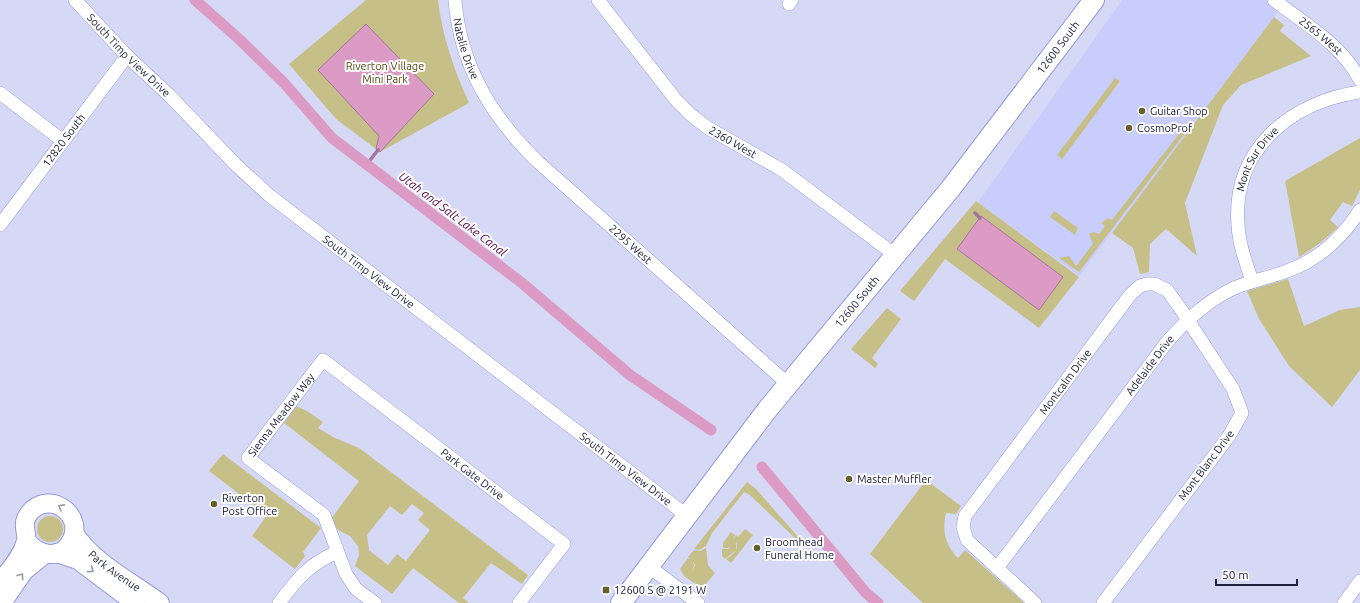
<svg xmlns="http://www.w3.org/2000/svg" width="1360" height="603" font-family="Ubuntu,sans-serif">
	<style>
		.built { fill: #c9cdfb }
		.green { fill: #c7bf88; fill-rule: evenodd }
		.water { fill: #db9bc4; stroke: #a3769b }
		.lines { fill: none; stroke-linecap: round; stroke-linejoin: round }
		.stream { stroke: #a3769b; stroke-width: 3.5 }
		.canal { stroke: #db9bc4; stroke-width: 11 }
		.street-casing { stroke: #9599db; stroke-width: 14 }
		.secondary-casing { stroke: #9599db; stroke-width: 20 }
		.primary-casing { stroke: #9599db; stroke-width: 22 }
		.street { stroke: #fff; stroke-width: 13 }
		.secondary { stroke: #fff; stroke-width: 18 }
		.primary { stroke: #fff; stroke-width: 20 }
		.oneway { stroke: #9b9ba7 }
		.poi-dot { fill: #665f2b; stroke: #fdfdfd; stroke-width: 1.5 }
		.labels { text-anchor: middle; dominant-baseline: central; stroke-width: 4; stroke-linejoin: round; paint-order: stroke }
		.street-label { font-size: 11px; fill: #20213b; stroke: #fdfdfd }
		.park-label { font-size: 11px; fill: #544c15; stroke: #fdfdfd }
		.poi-label { font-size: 11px; fill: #20213b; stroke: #fdfdfd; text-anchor: start }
		.water-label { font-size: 12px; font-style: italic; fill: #560943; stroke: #fdfdfd }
	</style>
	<rect width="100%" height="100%" fill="#d6d9f6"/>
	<path class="built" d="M1122 0H1287L1079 276 978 202Z"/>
	<path class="green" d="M366 0H438C442 36 454 69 469 103L380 152 336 119 289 64Z
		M1274 17 1284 25 1280 31 1311 56 1241 85 1223 105 1185 203 1197 256 1166 229 1150 244 1149 272 1140 274 1133 248 1112 233Z
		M1115 78 1120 81 1062 159 1057 155Z
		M1182 130 1186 132 1079 272 1059 258 1069 256 1076 266 1093 244 1089 234 1093 232 1099 234 1105 226 1101 223 1108 218 1112 220Z
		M1360 138V190L1352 206 1343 202 1330 220 1338 227C1326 239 1313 249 1299 257L1285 181Z
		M976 201 1079 277 1039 328 945 259 914 301 900 291Z
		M1054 211 1078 228 1075 235 1050 217Z
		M1288 279 1304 326 1340 310 1360 307V370L1332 407 1289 366 1259 319 1247 291Z
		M887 308 901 319 872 358 878 364 875 368 851 349Z
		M296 406 307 411 323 422 318 428 335 438 359 448 528 575 522 584 491 563 463 598 469 603H459L413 568 392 594 355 566 359 555 358 546 350 536 338 530 331 519 359 481 284 423ZM412 504 424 513 418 520 430 530 406 561 397 554 388 565 369 550 367 535 390 506 402 515Z
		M223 454 321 528 303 552 305 556 295 569 252 536 267 515 209 471Z
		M926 480 961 506 956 514 946 513C942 530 945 542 955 555L958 558 965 550 1024 603H923L870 554Z
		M747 482 756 489 799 538 797 540 750 495 744 492 712 533 706 546 699 550 694 549Z
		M37 529a13 13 0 1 1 26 0a13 13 0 1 1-26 0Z
		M745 529 753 535 731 563 726 559C734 553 739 551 736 541V550L725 559 722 556V549H728L732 545 728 548H723V543L731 532 735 535 733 540 736 535 738 537Z
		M706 548 708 565 715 573 702 589 695 584 696 582 694 583 684 576 680 569 688 558 693 560 694 566 692 571 695 566 693 560 688 557 694 550 700 551Z"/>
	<path class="water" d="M366 24 434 94 380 152 376 149 379 136 318 70Z
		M981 216 1063 277 1039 310 957 249Z"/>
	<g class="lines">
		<path class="stream" d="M367 164 378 150
			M975 213 980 218"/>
		<path class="canal" d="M195 0 239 39 284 83 332 138 522 283 630 375 711 430
			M762 467 866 593 878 603"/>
		<g class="street-casing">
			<g id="street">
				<path id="s1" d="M75 0 127 56 170 96 236 165 270 196 686 515"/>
				<path id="s2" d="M455 0C460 65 491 116 537 161L788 384"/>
				<path id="s3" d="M598 0 676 100 691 115 708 128 782 170 895 255"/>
				<path id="s4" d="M1274 0C1304 23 1342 45 1360 80"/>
				<path d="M789 4 792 0"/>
				<path d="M0 93 63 141"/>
				<path id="s5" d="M0 225 127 56"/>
				<path id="s6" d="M1252 281C1246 263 1239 244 1238 225 1232 149 1291 102 1360 92"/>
				<path d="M648 566 698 603"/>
				<path id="s7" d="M997 568 1167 342C1186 320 1206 302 1232 289 1250 281 1269 278 1287 271 1319 260 1342 238 1360 210"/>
				<path d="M279 603C298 578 308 565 337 552"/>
				<path id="s8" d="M375 603 356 589 346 574 324 515 248 458 323 360 564 544 519 603"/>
				<path id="s9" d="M1035 603 967 540 963 527 965 516 1130 295 1140 286 1147 284H1154L1167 290 1180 308 1233 389 1242 413 1229 436 1103 603"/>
				<path d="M1344 603 1360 581"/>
			</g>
		</g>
		<g class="secondary-casing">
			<g id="secondary">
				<path id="s10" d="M74 533C94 564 131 581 160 603"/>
				<path d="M57 553 78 560 135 603"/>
				<path d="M0 583C9 570 22 557 26 541 28 531 19 523 32 510 53 491 85 517 71 541 61 561 38 556 26 540"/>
				<path d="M2 603 24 571 45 554"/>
			</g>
		</g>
		<g class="primary-casing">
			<g id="primary">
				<path id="s11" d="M621 603 767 410 951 188 1094 0"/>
			</g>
		</g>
		<use href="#street" class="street"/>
		<use href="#secondary" class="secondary"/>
		<use href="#primary" class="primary"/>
	</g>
	<defs><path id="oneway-chevron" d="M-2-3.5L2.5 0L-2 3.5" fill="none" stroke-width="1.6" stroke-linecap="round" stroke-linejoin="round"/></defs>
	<g class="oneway">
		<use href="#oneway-chevron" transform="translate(61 507) rotate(-151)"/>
		<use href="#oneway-chevron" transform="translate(91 570) rotate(37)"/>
		<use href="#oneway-chevron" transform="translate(21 576) rotate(-54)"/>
	</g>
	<g class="poi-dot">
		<circle cx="1142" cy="111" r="4"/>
		<circle cx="1129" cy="128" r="4"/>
		<circle cx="849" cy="479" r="4"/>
		<circle cx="214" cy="504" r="4"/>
		<circle cx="757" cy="548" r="4"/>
		<rect x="602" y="586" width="8" height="8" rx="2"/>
	</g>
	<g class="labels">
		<g class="street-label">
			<text stroke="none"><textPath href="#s4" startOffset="59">2565 West</textPath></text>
			<text stroke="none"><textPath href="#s11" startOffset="707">12600 South</textPath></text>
			<text stroke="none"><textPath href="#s2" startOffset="50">Natalie Drive</textPath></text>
			<text stroke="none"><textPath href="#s1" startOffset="77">South Timp View Drive</textPath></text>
			<text stroke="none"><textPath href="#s5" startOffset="106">12820 South</textPath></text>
			<text stroke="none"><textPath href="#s3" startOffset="198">2360 West</textPath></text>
			<text stroke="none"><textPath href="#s6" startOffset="129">Mont Sur Drive</textPath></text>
			<text stroke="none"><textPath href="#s2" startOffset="310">2295 West</textPath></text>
			<text stroke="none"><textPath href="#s1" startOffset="401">South Timp View Drive</textPath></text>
			<text stroke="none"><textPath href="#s11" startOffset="383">12600 South</textPath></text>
			<text stroke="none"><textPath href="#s7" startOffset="254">Adelaide Drive</textPath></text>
			<text stroke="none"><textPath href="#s9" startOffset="285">Montcalm Drive</textPath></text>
			<text stroke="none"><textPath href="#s8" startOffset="254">Sienna Meadow Way</textPath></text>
			<text transform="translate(1206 465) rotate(-53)">Mont Blanc Drive</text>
			<text stroke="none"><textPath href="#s1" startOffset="725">South Timp View Drive</textPath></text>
			<text stroke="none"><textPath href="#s8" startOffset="511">Park Gate Drive</textPath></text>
			<text stroke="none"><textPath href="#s10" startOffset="56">Park Avenue</textPath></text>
		</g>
		<g class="park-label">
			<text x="385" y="66">Riverton Village<tspan x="385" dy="13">Mini Park</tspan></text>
		</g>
		<g class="poi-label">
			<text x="1150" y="111">Guitar Shop</text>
			<text x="1137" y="128">CosmoProf</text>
			<text x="857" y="479">Master Muffler</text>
			<text x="222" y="498">Riverton<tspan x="222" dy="13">Post Office</tspan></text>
			<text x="765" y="542">Broomhead<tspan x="765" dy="13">Funeral Home</tspan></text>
			<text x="614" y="590">12600 S @ 2191 W</text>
		</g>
		<g class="water-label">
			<text transform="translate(453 214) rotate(37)">Utah and Salt Lake Canal</text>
		</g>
	</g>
	<path d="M1216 579v6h81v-6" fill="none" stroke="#20213b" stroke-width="2"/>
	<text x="1222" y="579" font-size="12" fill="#20213b" stroke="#fdfdfd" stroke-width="3" paint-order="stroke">50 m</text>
</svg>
